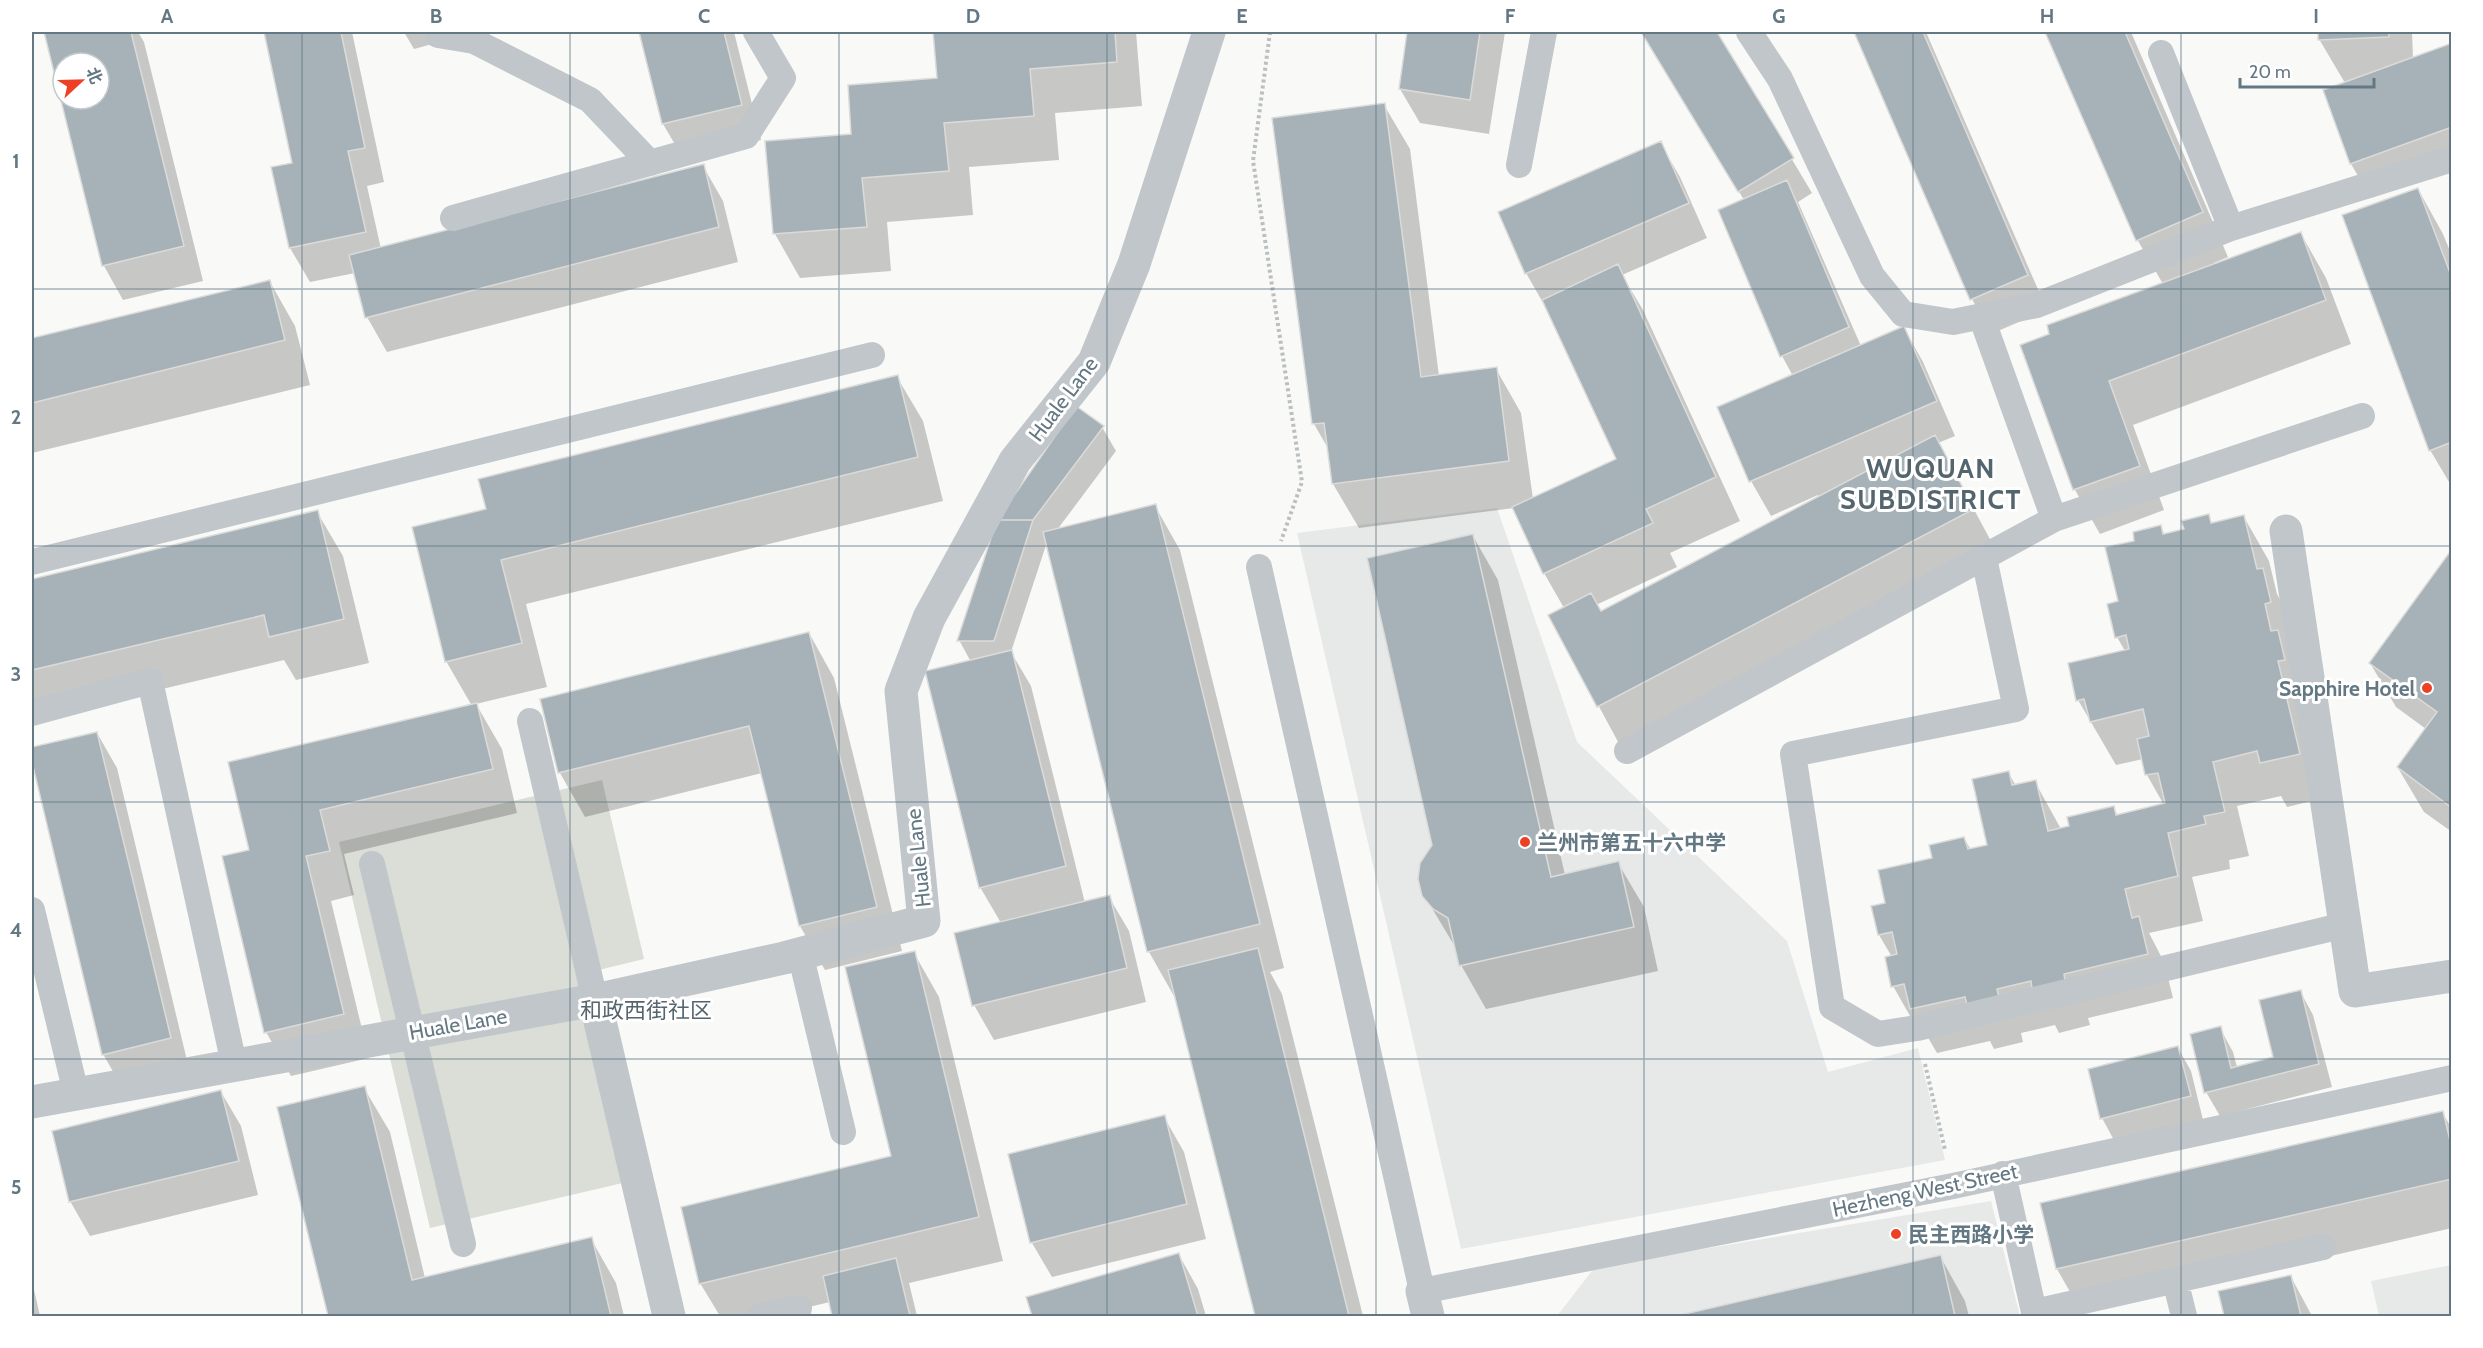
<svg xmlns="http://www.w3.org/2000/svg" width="2483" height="1348" font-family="Cabin,'Noto Sans SC',sans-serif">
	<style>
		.built { fill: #e7e9e8 }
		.green { fill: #daded6 }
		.shadow { fill: #0003; fill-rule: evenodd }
		.building { fill: #a6b2b7; stroke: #dbdbd9; stroke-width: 1.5; fill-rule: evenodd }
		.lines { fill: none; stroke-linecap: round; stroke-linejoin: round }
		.path { stroke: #babfc1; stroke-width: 4; stroke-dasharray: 3 3; stroke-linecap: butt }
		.lane { stroke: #c0c6c9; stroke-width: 26 }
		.street { stroke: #c0c6c9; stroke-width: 33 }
		.grid { fill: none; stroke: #637883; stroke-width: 1.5; stroke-opacity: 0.55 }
		.poi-dot { fill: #ec4124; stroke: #fff; stroke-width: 2 }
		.labels { text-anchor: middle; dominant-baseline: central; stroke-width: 6; stroke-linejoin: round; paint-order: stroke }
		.street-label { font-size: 21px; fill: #637883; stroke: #fff }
		.poi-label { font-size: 21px; font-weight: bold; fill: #637883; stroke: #fff; text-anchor: start }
		.neighbourhood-label { font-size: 22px; fill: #55656e; stroke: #fff }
		.district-label { font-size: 27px; font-weight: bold; letter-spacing: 1.5px; fill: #55656e; stroke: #fff }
		.neatline { fill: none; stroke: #637883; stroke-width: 2 }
		.grid-label { font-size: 20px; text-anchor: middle; font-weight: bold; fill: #637883 }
	</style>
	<rect width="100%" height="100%" fill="#f9f9f7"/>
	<path class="built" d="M1497 508 1577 742 1787 941 1828 1072 1918 1048 1945 1160 1461 1249 1297 533Z
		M1991 1201 2020 1316H1557L1595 1267Z
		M2451 1265V1316H2379L2371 1281Z"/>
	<path class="green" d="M602 780 644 959 578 975 627 1182 430 1228 339 842Z"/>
	<path class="shadow" d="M45 32H138L144 42 203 281 123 300 104 266ZM63 63H99V99H63Z
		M265 32H352L384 182 367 186 381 249 703 166 723 201 738 262 387 352 367 317 355 273 310 282 290 248 273 169 293 164Z
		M404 32H476L414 49Z
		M641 32H734L761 140 683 158 663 124Z
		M935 32H1136L1142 106 1055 113 1059 160 969 167 973 215 887 222 891 271 800 278 775 234 853 135 939 79Z
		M1409 32H1505L1489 134 1420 123 1400 89Z
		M1642 32H1716L1812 193 1798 202 1861 346 1904 328 1923 362 1955 436 1938 443 1998 554 1623 751 1550 616 1564 608 1544 573 1514 508 1359 528 1333 484 1329 450 1314 424 1384 105 1410 149 1439 376 1496 369 1521 413 1533 499 1618 460 1546 308 1526 273 1660 143 1680 177 1707 238 1622 275 1643 310 1740 521 1670 553 1677 567 1596 605 1601 612 1819 497 1818 495 1771 516 1751 481 1793 376 1782 356 1744 200Z
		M1856 32H1926L2047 310 1991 334 1972 299Z
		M2047 32H2133H2131L2228 257 2214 263 2215 265 2301 234 2326 278 2351 344 2133 425 2164 510 2100 534 2075 490 2022 346 2163 284 2138 241Z
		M2319 32H2412L2413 58 2452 44V169L2371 198 2351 164 2345 83 2319 39Z
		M2418 189 2443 234 2452 256V487L2430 450Z
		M270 282 295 326 310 385 32 453V340Z
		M897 377 923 421 943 501 526 604 547 687 476 704 502 749 517 813 344 854 354 895 331 901 369 1058 291 1076 266 1032 251 851 472 706 446 661 488 510Z
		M1102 427 1116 451 1057 530 1155 506 1180 550 1284 968 1270 972 1282 994 1363 1316H1256L1176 995 1174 996 1149 952 1047 542 1011 652 1031 686 1085 903 1109 897 1129 931 1146 1002 994 1040 974 1005 1001 923 980 887 971 662 959 640 999 521Z
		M317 512 343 556 369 663 296 680 284 660 32 720V581Z
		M2208 516 2213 524 2244 517 2269 561 2277 594 2288 614 2324 798 2287 807 2281 796 2237 806 2249 856 2229 860 2230 869 2192 877 2203 921 2149 933 2164 962 2173 998 2088 1018 2090 1025 2059 1033 2055 1025 2021 1033 2023 1042 1994 1049 1990 1041 1937 1053 1923 1029 1918 1030 1893 986 1892 957 1879 935 1887 904 1933 859 1964 838 1971 850 1989 846 2008 772 2016 786 2035 782 2061 829 2113 808 2118 816 2164 805 2147 775 2143 759 2116 765 2078 700 2125 651 2117 637 2120 602 2136 542 2160 527 2165 535 2186 530Z
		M1473 536 1498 580 1565 875 1618 863 1644 907 1658 971 1486 1009 1461 965 1457 950 1424 895 1434 845Z
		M2452 551V832L2424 812 2398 768 2426 729 2396 707 2370 663Z
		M809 633 834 678 902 951 825 970 800 926 762 773 585 817 560 773 542 700Z
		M97 733 117 768 190 1073 123 1089 103 1054 32 756V749Z
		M914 953 939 997 1003 1261 909 1283 917 1316H834L830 1302 771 1316H720L700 1283 893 1158Z
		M2300 991 2313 1015 2332 1087 2220 1116 2206 1092 2220 1028 2233 1052 2237 1067 2275 1058Z
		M2178 1048 2191 1071 2203 1120 2115 1142 2102 1118Z
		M364 1088 390 1132 425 1278 591 1239 616 1283 624 1316H329L278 1108Z
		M221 1092 241 1126 258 1195 90 1236 70 1201Z
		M2442 1112 2452 1129V1228L2082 1313 2057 1269Z
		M1164 1117 1184 1152 1206 1239 1052 1277 1032 1243Z
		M1179 1255 1198 1289 1206 1316H1033L1028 1298Z
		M1940 1256 1965 1301 1969 1316H1682Z
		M2291 1277 2312 1316H2226L2220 1293Z
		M32 1281 40 1316H32Z"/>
	<path class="building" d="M44 32H131L184 246 102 266ZM63 63H99V99H63Z
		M264 32H341L365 148 348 151 366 232 289 248 271 167 292 163Z
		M639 32H724L742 105 662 124Z
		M933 32H1115L1117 62 1030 69 1034 116 944 123 949 171 862 178 867 227 773 234 765 141 851 134 848 85 937 78Z
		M1407 32H1480L1470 100 1399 89Z
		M1641 32H1717L1794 158 1738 192Z
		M1854 32H1923L2028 275 1970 300Z
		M2045 32H2125L2203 212 2136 241Z
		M2318 32H2389V37L2318 40Z
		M2452 43V127L2350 164 2323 90Z
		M1385 103 1421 377 1497 367 1509 461 1332 484 1324 423 1312 424 1272 118Z
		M1661 141 1689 203 1525 274 1498 212Z
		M704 164 719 227 365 318 349 255Z
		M1787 180 1849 327 1780 357 1718 210Z
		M2418 188 2452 278V442L2429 451 2342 215Z
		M2301 232 2326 300 2109 381 2140 466 2073 490 2020 345 2049 334 2047 325Z
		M1618 264 1716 477 1646 509 1653 523 1543 574 1512 507 1616 459 1542 300Z
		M270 280 285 340 32 403V338Z
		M1904 326 1937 401 1749 482 1717 407Z
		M898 375 918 457 501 560 522 643 445 662 412 527 486 509 478 479Z
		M1076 406 1104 426 1033 520H997Z
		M1935 435 1974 509 1597 707 1548 615 1591 593 1601 611Z
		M1156 504 1260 924 1147 952 1043 532Z
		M318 510 344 619 269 637 264 615 32 670V579Z
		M2209 514 2211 523 2244 515 2257 569 2263 568 2271 602 2265 604 2271 631 2278 630 2285 660 2278 661 2300 754 2260 763 2257 751 2213 762 2225 812 2204 816 2206 824 2168 833 2178 876 2125 889 2132 918 2139 916 2148 954 2064 974 2065 981 2032 989 2031 981 1997 989 1999 998 1967 1005 1965 997 1910 1009 1904 984 1891 987 1885 957 1897 954 1892 932 1878 935 1871 906 1885 903 1878 870 1932 858 1929 845 1964 837 1968 849 1987 845 1972 779 2009 771 2012 785 2036 780 2048 831 2069 826 2067 817 2114 806 2116 815 2165 803 2158 773 2145 775 2137 739 2149 736 2143 709 2090 722 2084 699 2076 701 2068 663 2129 649 2126 635 2115 638 2107 604 2118 601 2105 547 2134 541 2133 532 2161 525 2163 534 2184 529 2181 521Z
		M997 520H1033L994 641H957Z
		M1473 534 1551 877 1619 861 1634 927 1459 966 1448 918 1433 909 1422 896 1418 879 1420 863 1432 845 1367 558Z
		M2452 549V808L2397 767 2437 712 2369 663Z
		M809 632 877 907 799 926 749 726 558 773 540 699Z
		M1012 650 1066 866 979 888 925 671Z
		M477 703 493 769 320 810 330 851 306 856 344 1014 264 1033 222 856 249 850 228 762Z
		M97 732 171 1038 102 1055 32 762V747Z
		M1110 895 1127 968 972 1006 954 933Z
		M1258 948 1349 1316H1255L1168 970Z
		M915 951 979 1217 699 1284 681 1207 891 1156 845 967Z
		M2301 990 2319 1064 2204 1093 2190 1034 2221 1026 2231 1068 2273 1057 2259 1000Z
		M2178 1046 2191 1096 2100 1119 2088 1069Z
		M365 1086 412 1280 592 1237 611 1316H328L277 1107Z
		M221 1090 239 1161 69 1202 52 1131Z
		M2443 1111 2452 1149V1179L2056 1269 2040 1203Z
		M1165 1115 1187 1204 1030 1243 1008 1154Z
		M1179 1253 1198 1316H1032L1026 1297Z
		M1941 1255 1955 1316H1676Z
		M896 1258 910 1316H832L823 1276Z
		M2291 1275 2301 1316H2224L2218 1291Z"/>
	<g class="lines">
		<path class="path" d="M1270 32 1253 161 1302 482 1281 541
			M1925 1064 1945 1150"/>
		<path class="lane" d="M1749 32 1780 79 1872 276 1903 314 1953 322 2037 305 2231 228 2161 53
			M438 35 474 41 590 100 650 163
			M1519 165 1544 32
			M453 218 746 136 783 78 756 32
			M2231 228 2452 159
			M1981 316 2054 519
			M1984 558 2016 709 1793 754 1832 1007 1878 1034 1917 1028 2345 925
			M32 562 872 355
			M1259 567 1422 1291 1953 1186 2452 1078
			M32 713 150 681 234 1064
			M530 721 595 1000
			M1627 751 2054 519 2362 416
			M372 864 463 1244
			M32 910 76 1093
			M800 953 843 1132
			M2003 1174 2034 1312 2323 1247
			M2175 1280 2184 1316
			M760 1316 799 1308"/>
		<path class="street" d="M2286 531 2355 991 2452 976
			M595 1000 669 1316
			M32 1102 595 1000 784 958 924 921 901 691 929 618 1015 461 1094 362 1134 264 1209 32
			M1422 1291 1428 1316"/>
	</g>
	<path class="grid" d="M302 32V1316M570 32V1316M839 32V1316M1107 32V1316M1376 32V1316M1644 32V1316M1913 32V1316M2181 32V1316M32 289H2452M32 546H2452M32 802H2452M32 1059H2452"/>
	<g class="poi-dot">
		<circle cx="2427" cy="688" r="6"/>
		<circle cx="1525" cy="842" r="6"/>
		<circle cx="1896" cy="1234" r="6"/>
	</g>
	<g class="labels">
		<g class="street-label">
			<text transform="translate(1063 399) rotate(-53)">Huale Lane</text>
			<text transform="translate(918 858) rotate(-96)">Huale Lane</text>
			<text transform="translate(458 1024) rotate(-10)">Huale Lane</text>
			<text transform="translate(1925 1190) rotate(-12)">Hezheng West Street</text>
		</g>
		<g class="poi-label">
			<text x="2415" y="688" text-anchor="end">Sapphire Hotel</text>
			<text x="1537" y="842">兰州市第五十六中学</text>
			<text x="1908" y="1234">民主西路小学</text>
		</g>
		<g class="neighbourhood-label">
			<text x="646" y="1010">和政西街社区</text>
		</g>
		<g class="district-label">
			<text x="1931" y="468">WUQUAN<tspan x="1931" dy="31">SUBDISTRICT</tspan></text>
		</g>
	</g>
	<rect width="2483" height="1348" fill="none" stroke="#ffffff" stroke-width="66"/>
	<g transform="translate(81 81) rotate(68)"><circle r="28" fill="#ffffff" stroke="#c1c9cd" stroke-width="1.5"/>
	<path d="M0-4.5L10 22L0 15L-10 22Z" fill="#ec4124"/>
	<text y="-9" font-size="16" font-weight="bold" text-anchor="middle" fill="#637883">北</text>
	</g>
	<path d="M2240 78v9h134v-9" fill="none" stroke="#637883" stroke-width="3"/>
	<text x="2249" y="78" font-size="18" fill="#637883" stroke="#ffffff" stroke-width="4.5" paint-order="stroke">20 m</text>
	<rect x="33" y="33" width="2417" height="1282" class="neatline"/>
	<g class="grid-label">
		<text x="167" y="23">A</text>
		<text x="436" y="23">B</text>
		<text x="704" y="23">C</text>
		<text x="973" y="23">D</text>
		<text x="1242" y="23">E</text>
		<text x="1510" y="23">F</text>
		<text x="1779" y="23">G</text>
		<text x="2047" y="23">H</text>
		<text x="2316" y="23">I</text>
		<text x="16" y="168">1</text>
		<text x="16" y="424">2</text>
		<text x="16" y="681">3</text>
		<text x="16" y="937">4</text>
		<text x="16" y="1194">5</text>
	</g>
</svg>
